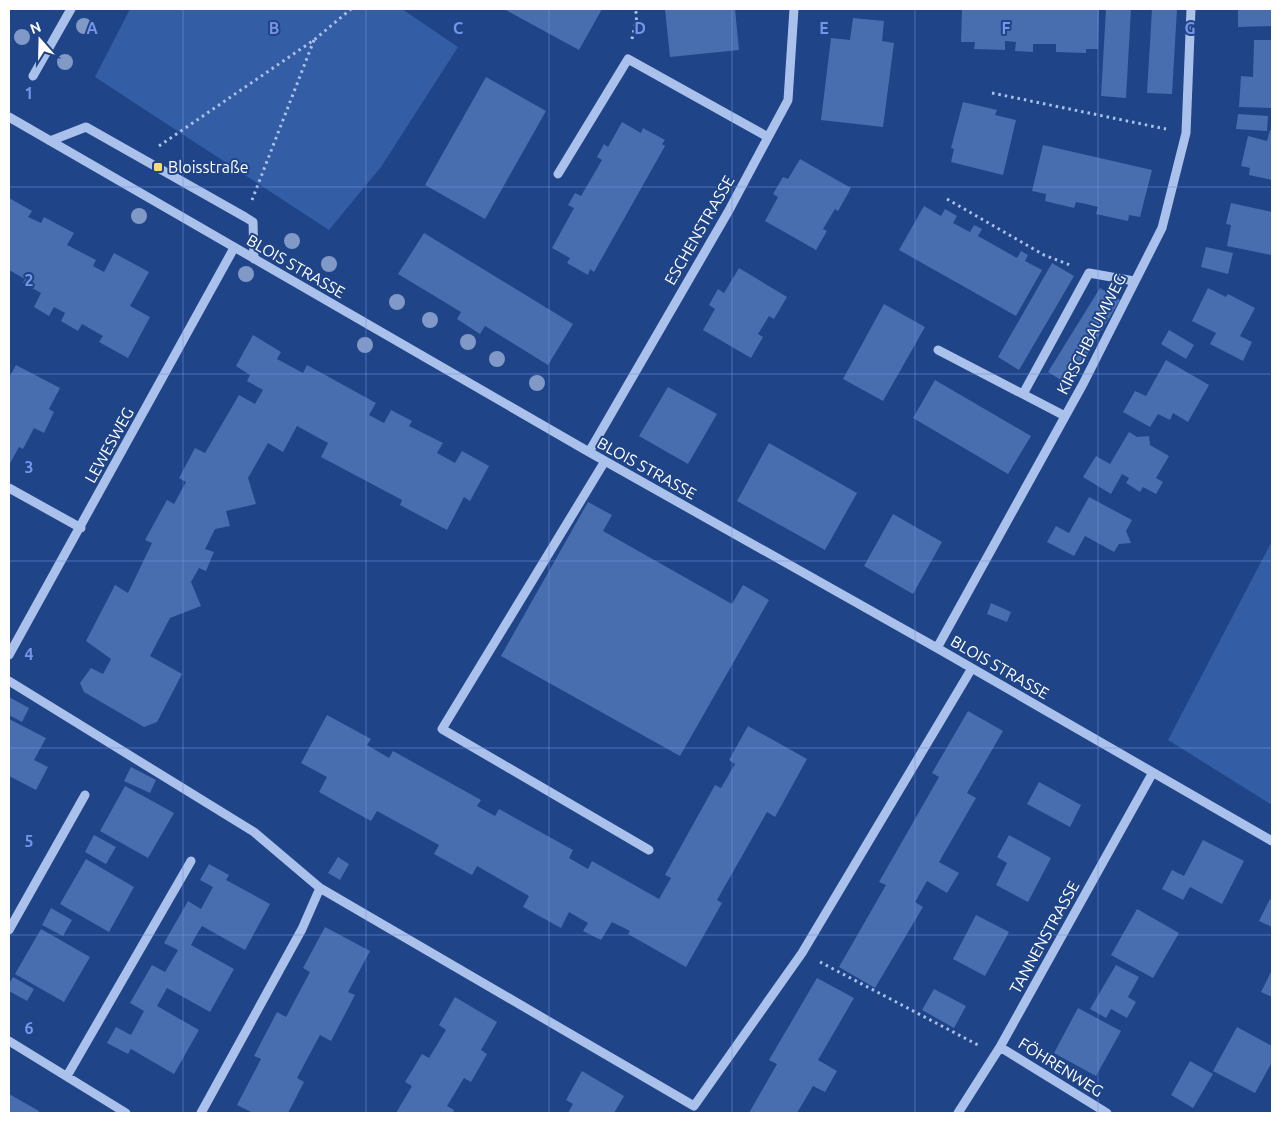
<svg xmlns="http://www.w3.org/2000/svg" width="1281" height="1122" font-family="Ubuntu,sans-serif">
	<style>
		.green { fill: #335da5 }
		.building { fill: #486eb0 }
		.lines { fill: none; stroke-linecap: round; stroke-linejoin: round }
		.path { stroke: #aac2eb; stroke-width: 3; stroke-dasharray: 2.5 4; stroke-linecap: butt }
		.minor { stroke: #aac2eb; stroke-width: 9 }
		.tree { fill: #8099c6 }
		.grid { fill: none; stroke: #7795e8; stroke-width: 1; stroke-opacity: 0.55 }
		.poi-dot { fill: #f8db6a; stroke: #1f4488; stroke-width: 2 }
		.labels { text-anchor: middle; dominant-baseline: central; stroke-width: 4; stroke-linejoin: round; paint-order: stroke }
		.poi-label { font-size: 16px; fill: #fff; stroke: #1f4488; text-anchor: start }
		.street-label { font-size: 16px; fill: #fff; stroke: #1f4488 }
		.grid-label { font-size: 16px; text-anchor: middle; font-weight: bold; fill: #7795e8; stroke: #1f4488; stroke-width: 4; stroke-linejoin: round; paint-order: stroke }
	</style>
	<rect width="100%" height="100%" fill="#1f4488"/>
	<path class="green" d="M130 9H402L458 47 381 167 329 230 95 77Z
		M1272 541V805L1168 740Z"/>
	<path class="building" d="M504 9H602L579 50Z
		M665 9H735L739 50 670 57Z
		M962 9H1099L1098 49H1086V53L1056 52V44H1033V52L1015 51 1016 42 1005 41V50L974 49 975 42H961Z
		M1106 9H1131L1126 98 1101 96Z
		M1152 9H1177L1172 94 1147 93Z
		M1238 9H1272V26L1238 27Z
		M853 18 884 21 882 41 894 43 883 127 821 120 831 38 850 40Z
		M1254 40H1272V108L1239 107 1241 76 1253 77Z
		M486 77 546 111 485 219 425 185Z
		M963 102 997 110 995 115 1016 120 1003 175 951 162 954 149 951 148Z
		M1238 114 1268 116 1267 131 1236 129Z
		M622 122 641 133 643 128 665 140 662 144 665 146 594 272 590 269 588 275 567 263 570 258 552 248 574 208 568 205 575 193 581 196 602 160 597 157 604 144 608 147Z
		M1270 130H1272V180L1249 175 1250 168 1241 166 1248 136 1267 141Z
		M1043 145 1152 170 1140 217 1129 215 1128 221 1096 214 1098 207 1086 204 1076 202 1074 208 1045 201 1046 194 1032 191Z
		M800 159 851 188 838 211 835 209 823 229 827 231 816 250 765 221 778 197 773 194 783 177 788 179Z
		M9 198 32 211 28 217 41 223 44 217 74 233 67 245 96 260 93 266 104 272 114 253 149 272 130 306 150 317 128 358 99 342 103 336 82 324 78 331 61 321 65 313 54 307 49 316 34 307 41 293 23 283 25 279 9 270Z
		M1231 203 1272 212 1271 255 1227 246 1231 225 1226 224Z
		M924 206 941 216 945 209 957 216 953 223 970 232 974 225 982 229 978 236 1017 258 1021 251 1028 255 1025 261 1042 270 1016 316 899 250Z
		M424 233 573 324 548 365 485 326 480 334 457 319 461 312 398 274Z
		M1206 247 1233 253 1228 274 1201 267Z
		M1052 263 1074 276 1019 370 998 357Z
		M739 268 787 297 774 319 769 316 758 334 763 337 751 358 703 330 715 309 709 305 718 289 724 293Z
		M1100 288 1120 300 1069 385 1048 372Z
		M1208 288 1226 297 1228 294 1255 308 1240 336 1252 342 1243 361 1210 344 1216 333 1192 321Z
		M884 304 925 327 883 401 843 379Z
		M1169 330 1194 345 1186 359 1161 344Z
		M253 335 281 352 277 359 303 373 307 365 376 403 369 415 384 423 391 410 412 421 409 426 443 443 437 453 455 463 462 451 489 466 470 501 464 497 447 530 400 505 402 500 321 457 328 443 297 426 283 452 268 443 248 478 256 504 226 511 230 526 215 529 205 549 214 552 206 571 199 568 191 582 201 606 170 618 150 656 182 674 157 722 144 727 84 692 80 683 91 668 103 674 111 659 86 641 115 585 128 593 152 543 145 540 167 500 174 504 186 482 179 478 195 448 205 453 239 395 255 404 263 390 247 381 250 375 236 366Z
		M1166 360 1209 385 1188 422 1173 413 1170 420 1158 414 1150 427 1123 412 1135 391 1146 396Z
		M16 365 60 388 49 409 54 412 44 433 34 428 23 449 19 447 9 465V378Z
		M935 380 1031 436 1008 474 913 418Z
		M668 387 717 414 688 464 639 436Z
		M1129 432 1137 437 1149 436 1150 445 1169 456 1156 478 1163 482 1156 494 1143 487 1140 492 1126 483 1129 478 1122 474 1111 494 1083 477 1096 456 1110 464Z
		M769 443 857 493 825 550 737 501Z
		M1089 497 1132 520 1126 531 1131 543 1119 544 1114 552 1085 536 1074 556 1047 542 1056 526 1069 533Z
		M588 502 612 515 603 531 732 604 743 585 769 600 680 756 501 656Z
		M893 514 942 542 913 594 864 566Z
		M991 603 1011 612 1007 622 987 614Z
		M9 697 29 708 22 722 9 715Z
		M968 711 1003 731 967 793 976 798 939 862 959 873 947 893 927 881 915 902 923 907 875 988 839 967 886 885 879 882 939 777 932 773Z
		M327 715 371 739 367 745 389 758 393 751 481 800 477 806 495 816 499 809 573 850 569 858 588 869 592 861 659 899 671 878 665 875 715 785 721 788 735 764 729 760 748 726 807 759 775 817 767 812 717 900 722 903 686 967 628 934 630 931 612 922 601 940 583 931 588 923 569 912 561 928 523 907 529 896 477 866 472 875 434 854 439 845 377 811 371 821 319 792 327 777 301 763Z
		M9 719 46 738 34 760 48 767 36 790 9 776Z
		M131 767 156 780 150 793 124 781Z
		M1039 782 1081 805 1070 827 1027 804Z
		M125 786 174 813 148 858 100 831Z
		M94 835 116 847 106 864 85 852Z
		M1009 835 1051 858 1028 902 996 885 1007 863 997 857Z
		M1203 840 1244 861 1222 904 1190 887 1183 900 1162 889 1172 870 1184 876Z
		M338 857 349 864 340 880 328 873Z
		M86 859 134 887 109 932 60 904Z
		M209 864 229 875 226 880 270 904 245 950 202 926 197 934 191 945 234 969 210 1012 167 988 157 1006 199 1030 174 1074 131 1049 128 1054 107 1043 116 1027 131 1035 137 1024 144 1011 130 1003 152 965 165 972 178 950 164 943 188 901 201 909 213 887 200 880Z
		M1270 899 1272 901V927L1259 921Z
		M51 908 72 920 63 936 42 925Z
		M1137 909 1179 933 1153 978 1111 955Z
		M976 915 1009 932 985 976 953 959Z
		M325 927 370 951 348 992 355 995 331 1041 320 1035 297 1078 304 1082 288 1113H253L237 1105 261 1059 254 1056 277 1012 286 1017 310 972 303 968Z
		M41 929 90 957 64 1002 15 974Z
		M1116 965 1139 977 1128 997 1136 1002 1127 1018 1111 1009 1106 1018 1090 1009Z
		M1272 970V997L1261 992Z
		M13 977 34 989 27 1001 9 991V984Z
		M817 978 854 998 818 1060 837 1071 825 1092 813 1086 797 1113H749L777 1064 769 1060Z
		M934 989 966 1006 954 1028 922 1010Z
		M455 997 497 1022 481 1050 487 1054 471 1082 464 1078 447 1106 454 1110 453 1113H396L412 1086 405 1082 422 1054 429 1058 446 1030 439 1025Z
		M1078 1008 1121 1031 1096 1076 1054 1053Z
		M1237 1027 1272 1046V1062L1255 1093 1213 1071Z
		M1190 1061 1213 1074 1193 1108 1171 1095Z
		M582 1071 624 1096 614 1113H568L573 1104 566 1100Z
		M9 1094 39 1111 38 1113H9Z"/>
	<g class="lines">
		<path class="path" d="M632 39 637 16 635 9
			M992 93 1166 129
			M159 146 314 40 351 9
			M947 199 1044 255 1070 265
			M252 200 314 40
			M820 962 978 1045"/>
		<path class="minor" d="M33 76 71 9
			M9 117 589 452 937 648 1272 841
			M50 141 86 127 245 217 253 222 254 259
			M558 174 628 59 768 137
			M938 350 1065 416
			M1023 394 1089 273 1134 281
			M589 452 728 212 788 100 794 9
			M605 461 442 729 649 850
			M9 488 81 528
			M937 648 1083 384 1162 228 1186 133 1191 9
			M9 655 234 248
			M9 681 254 832 320 888 694 1106 802 953 972 668
			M9 930 85 795
			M9 1041 126 1113
			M1000 1047 1107 1113
			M67 1076 191 861
			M201 1113 302 929 320 888
			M958 1113 1000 1047 1152 774"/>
	</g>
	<g class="tree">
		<circle cx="84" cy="26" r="8"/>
		<circle cx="22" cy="37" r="8"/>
		<circle cx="65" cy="62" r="8"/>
		<circle cx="139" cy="216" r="8"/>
		<circle cx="292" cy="241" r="8"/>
		<circle cx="329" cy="264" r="8"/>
		<circle cx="246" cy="274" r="8"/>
		<circle cx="397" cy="302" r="8"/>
		<circle cx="430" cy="320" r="8"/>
		<circle cx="468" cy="342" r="8"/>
		<circle cx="365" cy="345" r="8"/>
		<circle cx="497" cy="359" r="8"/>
		<circle cx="537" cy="383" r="8"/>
	</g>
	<path class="grid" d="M183 9V1113M366 9V1113M549 9V1113M732 9V1113M915 9V1113M1098 9V1113M9 187H1272M9 374H1272M9 561H1272M9 748H1272M9 935H1272"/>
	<rect class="poi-dot" x="153" y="162" width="10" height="10" rx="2.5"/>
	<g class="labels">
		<g class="poi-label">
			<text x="168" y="167">Bloisstraße</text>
		</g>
		<g class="street-label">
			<text transform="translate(699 230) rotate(-60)">ESCHENSTRASSE</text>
			<text transform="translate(296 266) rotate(30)">BLOIS STRASSE</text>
			<text transform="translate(1091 334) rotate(-63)">KIRSCHBAUMWEG</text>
			<text transform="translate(109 445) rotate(-61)">LEWESWEG</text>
			<text transform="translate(647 468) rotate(29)">BLOIS STRASSE</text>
			<text transform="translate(1000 667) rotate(30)">BLOIS STRASSE</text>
			<text transform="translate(1044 937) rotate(-61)">TANNENSTRASSE</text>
			<text transform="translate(1061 1067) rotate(32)">FÖHRENWEG</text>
		</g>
	</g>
	<g class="grid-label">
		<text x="92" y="34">A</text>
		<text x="274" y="34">B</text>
		<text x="458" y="34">C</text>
		<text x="640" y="34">D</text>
		<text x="824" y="34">E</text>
		<text x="1006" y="34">F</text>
		<text x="1190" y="34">G</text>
		<text x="29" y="99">1</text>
		<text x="29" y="286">2</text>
		<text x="29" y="473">3</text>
		<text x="29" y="660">4</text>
		<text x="29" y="847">5</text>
		<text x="29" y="1034">6</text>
	</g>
	<rect width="1281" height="1122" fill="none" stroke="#ffffff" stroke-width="20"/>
	<g transform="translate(40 40) rotate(340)" stroke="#1f4488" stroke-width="4" paint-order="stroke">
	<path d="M0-4L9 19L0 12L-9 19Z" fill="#ffffff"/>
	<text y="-8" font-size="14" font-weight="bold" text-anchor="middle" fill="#ffffff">N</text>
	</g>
</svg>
